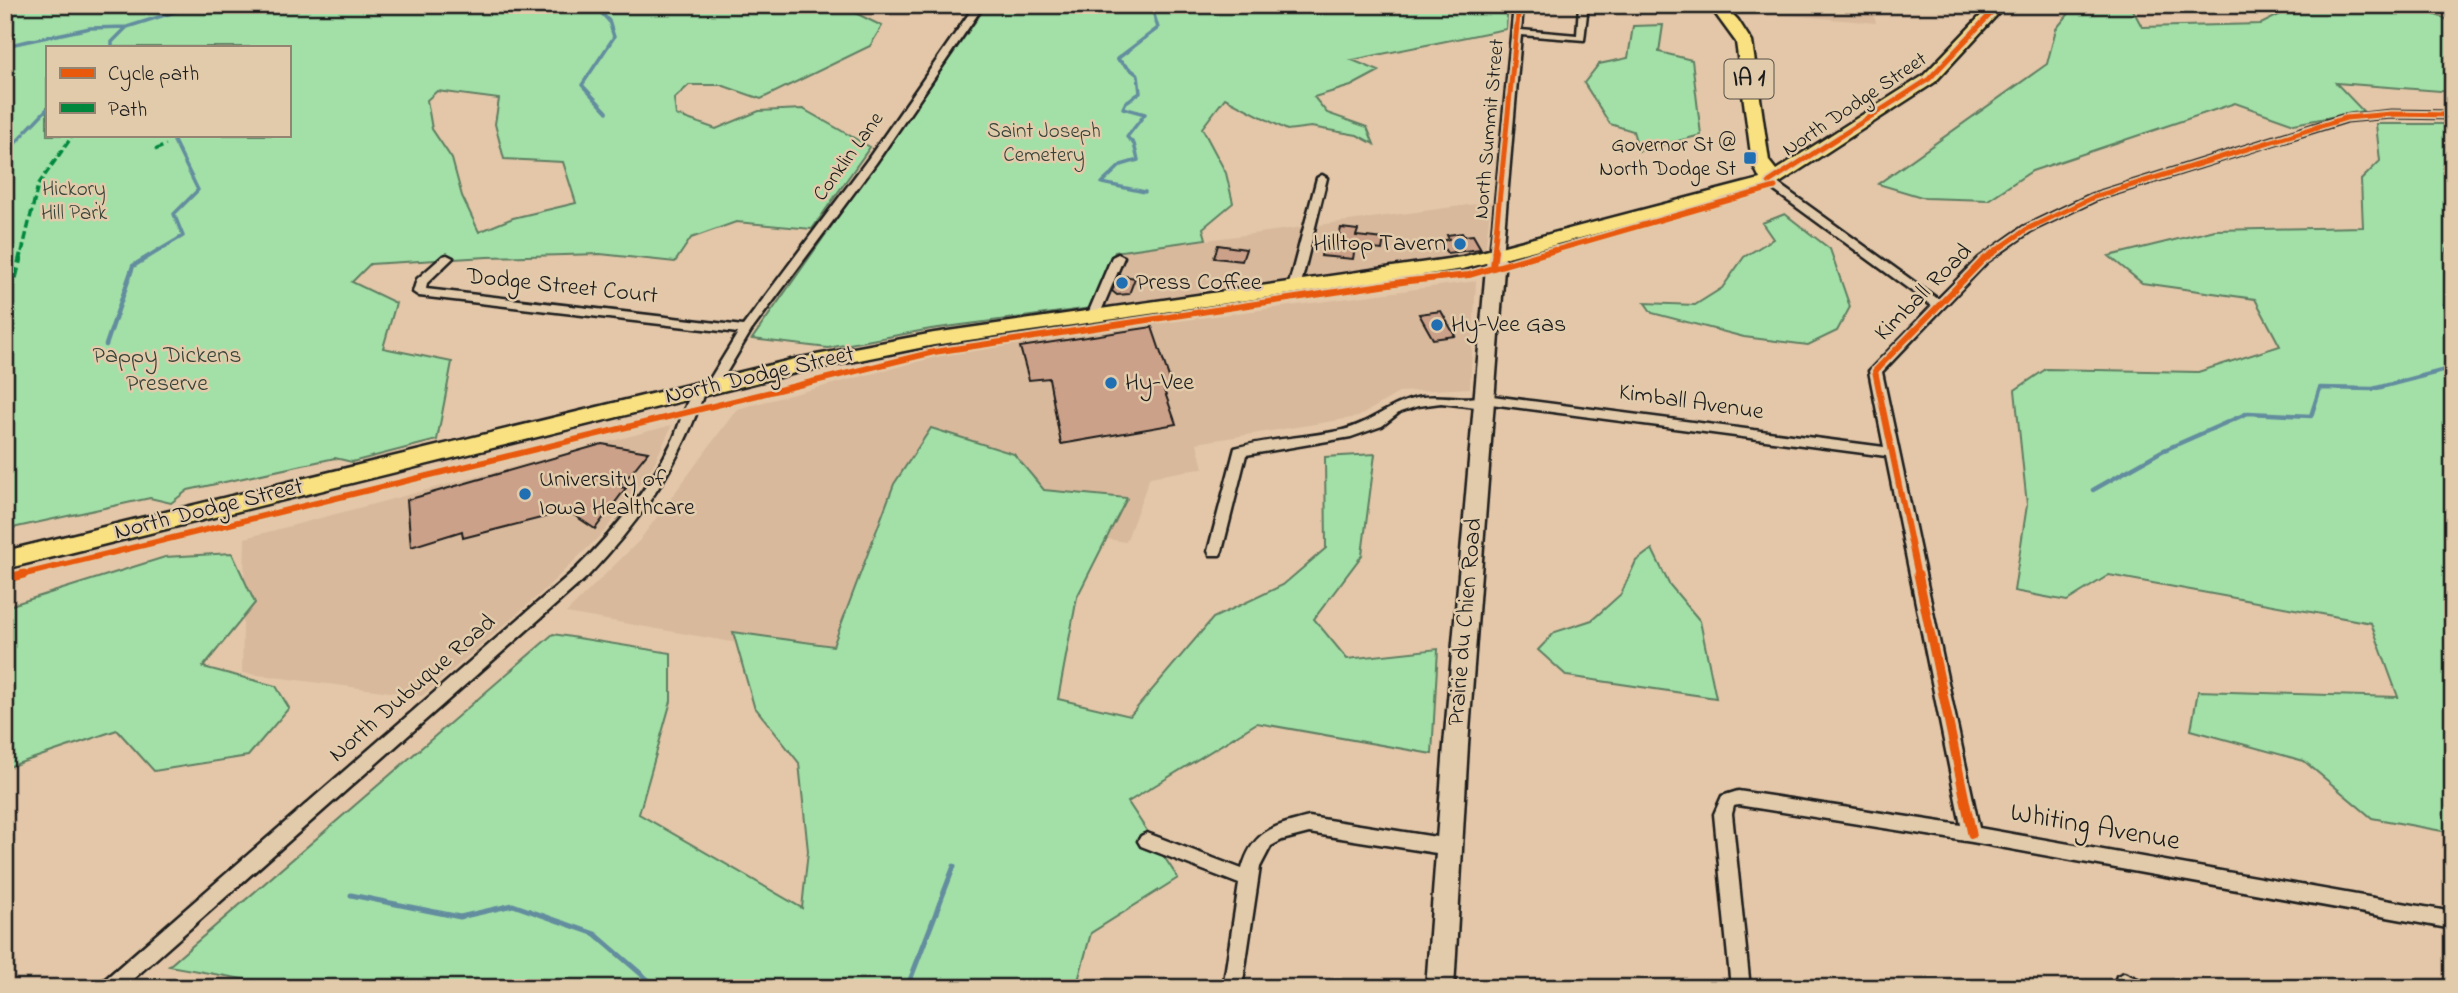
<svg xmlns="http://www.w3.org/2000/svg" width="2458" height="993" font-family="'Indie Flower',sans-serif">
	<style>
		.built { fill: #d8b99c }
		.green { fill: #a2e0a7; stroke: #5f7e62; stroke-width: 2; fill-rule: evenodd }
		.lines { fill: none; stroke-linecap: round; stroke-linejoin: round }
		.stream-far2 { stroke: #638d9e; stroke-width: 3.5 }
		.stream-far1 { stroke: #638d9e; stroke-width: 4.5 }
		.stream { stroke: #638d9e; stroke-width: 5 }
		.building { fill: #cca189; stroke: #1c1c1c; stroke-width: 2 }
		.street-casing { stroke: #1c1c1c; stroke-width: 5 }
		.secondary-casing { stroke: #1c1c1c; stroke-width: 5 }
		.primary-casing { stroke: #1c1c1c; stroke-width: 5 }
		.street { fill: #e2cbab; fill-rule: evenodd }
		.secondary { fill: #e2cbab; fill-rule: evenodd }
		.primary { fill: #f9e181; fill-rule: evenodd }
		.quiet-far1 { stroke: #00873e; stroke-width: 3.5; stroke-dasharray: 8 3.5; stroke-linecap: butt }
		.quiet { stroke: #00873e; stroke-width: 5; stroke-dasharray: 10 5; stroke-linecap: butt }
		.cycleway-far2-casing { stroke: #e2cbab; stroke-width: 9 }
		.cycleway-far1-casing { stroke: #e2cbab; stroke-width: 10 }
		.cycleway-casing { stroke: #e2cbab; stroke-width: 13 }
		.cycleway-far2 { stroke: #e8590c; stroke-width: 5 }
		.cycleway-far1 { stroke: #e8590c; stroke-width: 6 }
		.cycleway { stroke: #e8590c; stroke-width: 9 }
		.poi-dot { fill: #1f6fb2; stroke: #e2cbab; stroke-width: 2.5 }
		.labels { text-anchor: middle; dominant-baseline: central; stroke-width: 5; stroke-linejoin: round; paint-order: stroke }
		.far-street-label { font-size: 21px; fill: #1c1c1c; stroke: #e2cbab }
		.far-park-label { font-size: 21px; fill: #374338; stroke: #e2cbab }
		.far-poi-label { font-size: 21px; fill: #1c1c1c; stroke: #e2cbab; text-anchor: end }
		.shield { fill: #e2cbab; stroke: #575047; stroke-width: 2 }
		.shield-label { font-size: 23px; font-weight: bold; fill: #1c1c1c }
		.poi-label { font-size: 24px; fill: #1c1c1c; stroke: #e2cbab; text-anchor: start }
		.street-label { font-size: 24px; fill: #1c1c1c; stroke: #e2cbab }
		.park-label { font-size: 24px; fill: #374338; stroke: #e2cbab }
		.near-street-label { font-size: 28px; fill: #1c1c1c; stroke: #e2cbab }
	</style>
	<rect width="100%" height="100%" fill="#e3c7a8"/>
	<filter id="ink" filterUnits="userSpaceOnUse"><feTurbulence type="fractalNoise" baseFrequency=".0143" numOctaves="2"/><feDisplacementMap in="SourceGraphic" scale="14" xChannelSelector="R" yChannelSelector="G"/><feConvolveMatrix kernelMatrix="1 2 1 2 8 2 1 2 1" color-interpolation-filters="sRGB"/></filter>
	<g filter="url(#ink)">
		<path class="built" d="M1726 5H1871L1876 23 1731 10Z
			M1491 202 1485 251 1099 308 1124 251Z
			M1476 281 1470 388 1400 392 1358 417 1197 443 1203 468 1150 477 1126 542 1009 523 944 679 566 613 639 541 737 409 963 350Z
			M672 425 653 466 604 532 539 595 422 696 242 673 245 538Z"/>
		<path class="green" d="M5 5H839L882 26 870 46 761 99 721 85H689L674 99 676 115 716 129 759 111 803 109 870 147 812 229 736 222 691 238 675 262 600 254 487 257 370 264 352 282 396 303 383 348 452 362 437 440 352 462 335 458 188 490 171 503 150 498 8 529 5 528ZM47 47H289V135H47ZM437 91 499 99 495 124 504 159 563 162 576 203 513 218 479 232 462 196 452 159 432 129 427 100Z
			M987 5H1508L1506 29 1352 60 1379 71 1351 86 1314 97 1327 113 1367 127 1374 144 1357 135 1311 127 1287 130 1225 98 1202 128 1226 173 1233 203 1203 228 1206 239 1115 252 1091 308 931 329 828 348 752 339Z
			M2076 5H2112L2133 10 2142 27 2261 24 2281 14 2290 5C2333 5 2418 0 2453 23V92L2336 83 2363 111 2294 124 2235 103 2032 171 1988 200 1925 198 1878 184 2047 64 2056 29Z
			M1663 25 1659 52 1692 60 1701 135 1639 151 1633 131 1610 124 1584 83 1599 64 1628 58 1633 26Z
			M2376 124H2453V833L2372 818 2304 761 2191 730 2198 691 2398 697 2371 623 2109 575 2067 601 2014 591 2027 505 2015 390 2046 369 2198 372 2280 346 2255 299 2142 283 2109 256 2215 230 2363 227 2361 180 2380 161Z
			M1785 214 1830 249 1850 307 1837 331 1808 345 1744 337 1652 313 1645 303 1695 305 1722 288 1744 257 1773 239 1762 223Z
			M931 428 1014 454 1044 490 1127 498 1077 597 1058 699 1130 716 1213 618 1283 585 1326 548 1325 457 1375 454 1362 555 1314 619 1347 659 1438 649 1432 754 1257 723 1128 802 1178 878 1091 933 1076 988H293L169 966 553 634 671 653V701L639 814 802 908 808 851 799 763 754 706 733 632 833 646 894 484Z
			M1652 549 1669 584 1700 621 1716 698 1567 676 1538 650 1555 632 1592 620 1621 594 1636 561Z
			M232 553 255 603 203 667 276 686 289 708 248 756 154 771 117 730 5 768V607L165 557Z"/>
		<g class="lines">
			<path class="stream-far2" d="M594 5 609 21 614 37 582 85 607 112
				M5 46 90 28 127 27 184 9 185 5
				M112 47V42L127 27
				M26 131 47 109
				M5 154 24 134
				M1145 192 1102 183 1121 165 1138 160 1134 144 1127 137 1145 114 1123 108 1126 102 1140 93 1138 75 1117 59 1158 28 1152 8 1158 5
				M156 252 183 236 174 214 198 190 171 135
				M2447 252 2453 249"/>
			<path class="stream-far1" d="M2448 250 2453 263
				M2453 293 2445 305 2453 329
				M106 345 133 266 159 250
				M2093 490 2162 451 2248 413 2311 416 2320 388 2373 389 2453 368"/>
			<path class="stream" d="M351 895 460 917 513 905 595 934 655 986 662 988
				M907 988 954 866"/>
		</g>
		<path class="building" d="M1341 228 1358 230 1356 236 1384 239 1382 250 1355 247 1353 259 1321 256 1324 242H1338Z
			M1462 233 1464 236 1473 235 1481 249 1447 253 1440 242 1449 239 1447 235Z
			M1218 245 1246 249 1242 261 1214 258Z
			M1119 275 1135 278 1129 294 1117 295 1112 291Z
			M1441 311 1455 336 1433 339 1419 314Z
			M1152 327 1172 386 1163 387 1176 424 1061 444 1049 378 1029 380 1020 347Z
			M602 444 648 452 620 487 626 488 595 529 568 511 463 538 462 531 411 547 407 500Z"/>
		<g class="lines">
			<g class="street-casing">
				<path id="street" d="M975 5H984L876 163 751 331 716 390H706L705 387 738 333 419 296 413 292 417 279 443 256 447 255 453 258 427 283 426 289 743 326 868 159Z
					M1514 5H1523L1521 30 1577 35 1579 5H1588L1584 40 1521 35 1502 256 1496 259 1490 256Z
					M2391 111 2453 112V118L2391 117 2347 121 2098 199 2031 231 1987 262 1882 372 1979 828 2453 912V929L1972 842 1738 805 1734 806 1732 814 1750 988H1731L1714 814 1722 796 1738 791 1961 825 1886 456 1491 404 1485 408 1441 403 1418 406 1400 412 1382 426 1351 437 1246 455 1222 551 1220 555H1210L1208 551 1235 448C1270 438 1307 438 1343 430 1370 424 1389 404 1417 398 1439 393 1465 402 1485 395L1884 447 1869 371 1932 306 1765 184V180H1773L1938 299 1979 258 2023 227 2090 195 2342 116Z
					M1322 175 1327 178 1300 288 1294 292 1290 291 1288 288 1317 178Z
					M1118 254 1124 257 1099 316 1093 320 1089 319 1087 316 1112 257Z
					M699 386 705 390C680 465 641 520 587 577L123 988H100L102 982 576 569C615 530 650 488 674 438 679 427 689 389 699 386Z
					M1309 817 1449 839 1455 841 1458 847 1455 853 1449 855 1309 833 1282 840 1271 846 1260 867 1242 988H1223L1239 884 1141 846 1138 841 1141 836 1147 833 1242 869C1253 830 1274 826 1309 817Z
					M2124 973 2145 982 2147 988H2117L2115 982 2117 976Z"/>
			</g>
			<g class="secondary-casing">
				<path id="secondary" d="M1496 251 1505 256 1468 745 1454 988H1426L1444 745 1487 256Z"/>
			</g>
			<g class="primary-casing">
				<path id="primary" d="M1709 5H1724L1738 20 1752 42 1769 161 1776 170 1923 76 1991 5H2006L1935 82 1775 186 1463 269 934 345 795 373 5 569V551L795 359 934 333 1462 257 1760 179 1752 162 1736 42Z"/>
			</g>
			<use href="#street" class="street"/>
			<use href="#secondary" class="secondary"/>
			<use href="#primary" class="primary"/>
			<path class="quiet-far1" d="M155 150 166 145
				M22 252 38 185 73 135"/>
			<path class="quiet" d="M5 289 15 279 22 250"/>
			<g class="cycleway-far2-casing">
				<path id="cycleway-far2" d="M1769 182 1929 79 1999 5
					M1494 252 1519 5
					M1549 252 1775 187
					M1994 252 2027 229 2094 197 2346 118 2391 114 2453 115"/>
			</g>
			<g class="cycleway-far1-casing">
				<path id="cycleway-far1" d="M1493 267 1495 250
					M17 576 934 352 1409 281 1469 275 1555 250
					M1918 576 1875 371 1983 260 1997 250"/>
			</g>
			<g class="cycleway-casing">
				<path id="cycleway" d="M1918 574 1972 834
					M5 579 24 574"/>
			</g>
			<use href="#cycleway-far2" class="cycleway-far2"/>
			<use href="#cycleway-far1" class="cycleway-far1"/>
			<use href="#cycleway" class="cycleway"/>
		</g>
	</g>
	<g class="poi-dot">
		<rect x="1743" y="151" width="14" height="14" rx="3.5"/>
		<circle cx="1460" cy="244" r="7"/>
		<circle cx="1122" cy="283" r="7"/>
		<circle cx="1437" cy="325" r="7"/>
		<circle cx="1111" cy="383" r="7"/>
		<circle cx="525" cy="494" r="7"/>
	</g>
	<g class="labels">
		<g class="far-street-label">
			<text transform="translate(1855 105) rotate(-34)">North Dodge Street</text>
			<text transform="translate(1490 129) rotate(-85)">North Summit Street</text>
			<text transform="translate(849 157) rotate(-54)">Conklin Lane</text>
		</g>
		<g class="far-park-label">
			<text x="1044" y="132">Saint Joseph<tspan x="1044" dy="24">Cemetery</tspan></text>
			<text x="74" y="190">Hickory<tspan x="74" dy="24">Hill Park</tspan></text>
		</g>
		<g class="far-poi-label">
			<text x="1736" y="146">Governor St @<tspan x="1736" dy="24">North Dodge St</tspan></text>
		</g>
		<rect class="shield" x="1724.5" y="59.5" width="49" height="39" rx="5"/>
		<g class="shield-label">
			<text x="1749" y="79">IA 1</text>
		</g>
		<g class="poi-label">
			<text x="1446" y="244" text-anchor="end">Hilltop Tavern</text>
			<text x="1136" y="283">Press Coffee</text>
			<text x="1451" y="325">Hy-Vee Gas</text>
			<text x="1125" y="383">Hy-Vee</text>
			<text x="539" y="480">University of<tspan x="539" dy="28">Iowa Healthcare</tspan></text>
		</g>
		<g class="street-label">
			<text transform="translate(562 287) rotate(6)">Dodge Street Court</text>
			<text transform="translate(1924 293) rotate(-45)">Kimball Road</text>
			<text transform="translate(760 376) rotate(-13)">North Dodge Street</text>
			<text transform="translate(1691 403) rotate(8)">Kimball Avenue</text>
			<text transform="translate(209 510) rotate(-14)">North Dodge Street</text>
			<text transform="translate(1466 622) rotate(-85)">Prairie du Chien Road</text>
			<text transform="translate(413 689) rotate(-41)">North Dubuque Road</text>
		</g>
		<g class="park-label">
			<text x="167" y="356">Pappy Dickens<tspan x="167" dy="28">Preserve</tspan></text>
		</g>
		<g class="near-street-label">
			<text transform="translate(2095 828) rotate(10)">Whiting Avenue</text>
		</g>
	</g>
	<rect width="2458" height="993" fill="none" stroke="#e2cbab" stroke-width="28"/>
	<rect x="14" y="14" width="2430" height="965" fill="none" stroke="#1c1c1c" stroke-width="2.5" filter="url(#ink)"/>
	<rect x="46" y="46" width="245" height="91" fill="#e2cbab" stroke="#938572" stroke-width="2"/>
	<rect x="60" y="68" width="35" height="10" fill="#e8590c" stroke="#938572" stroke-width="2"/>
	<text x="108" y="80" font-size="21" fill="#1c1c1c">Cycle path</text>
	<rect x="60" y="103" width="35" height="10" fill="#00873e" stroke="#938572" stroke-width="2"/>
	<text x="108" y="116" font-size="21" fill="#1c1c1c">Path</text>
</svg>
